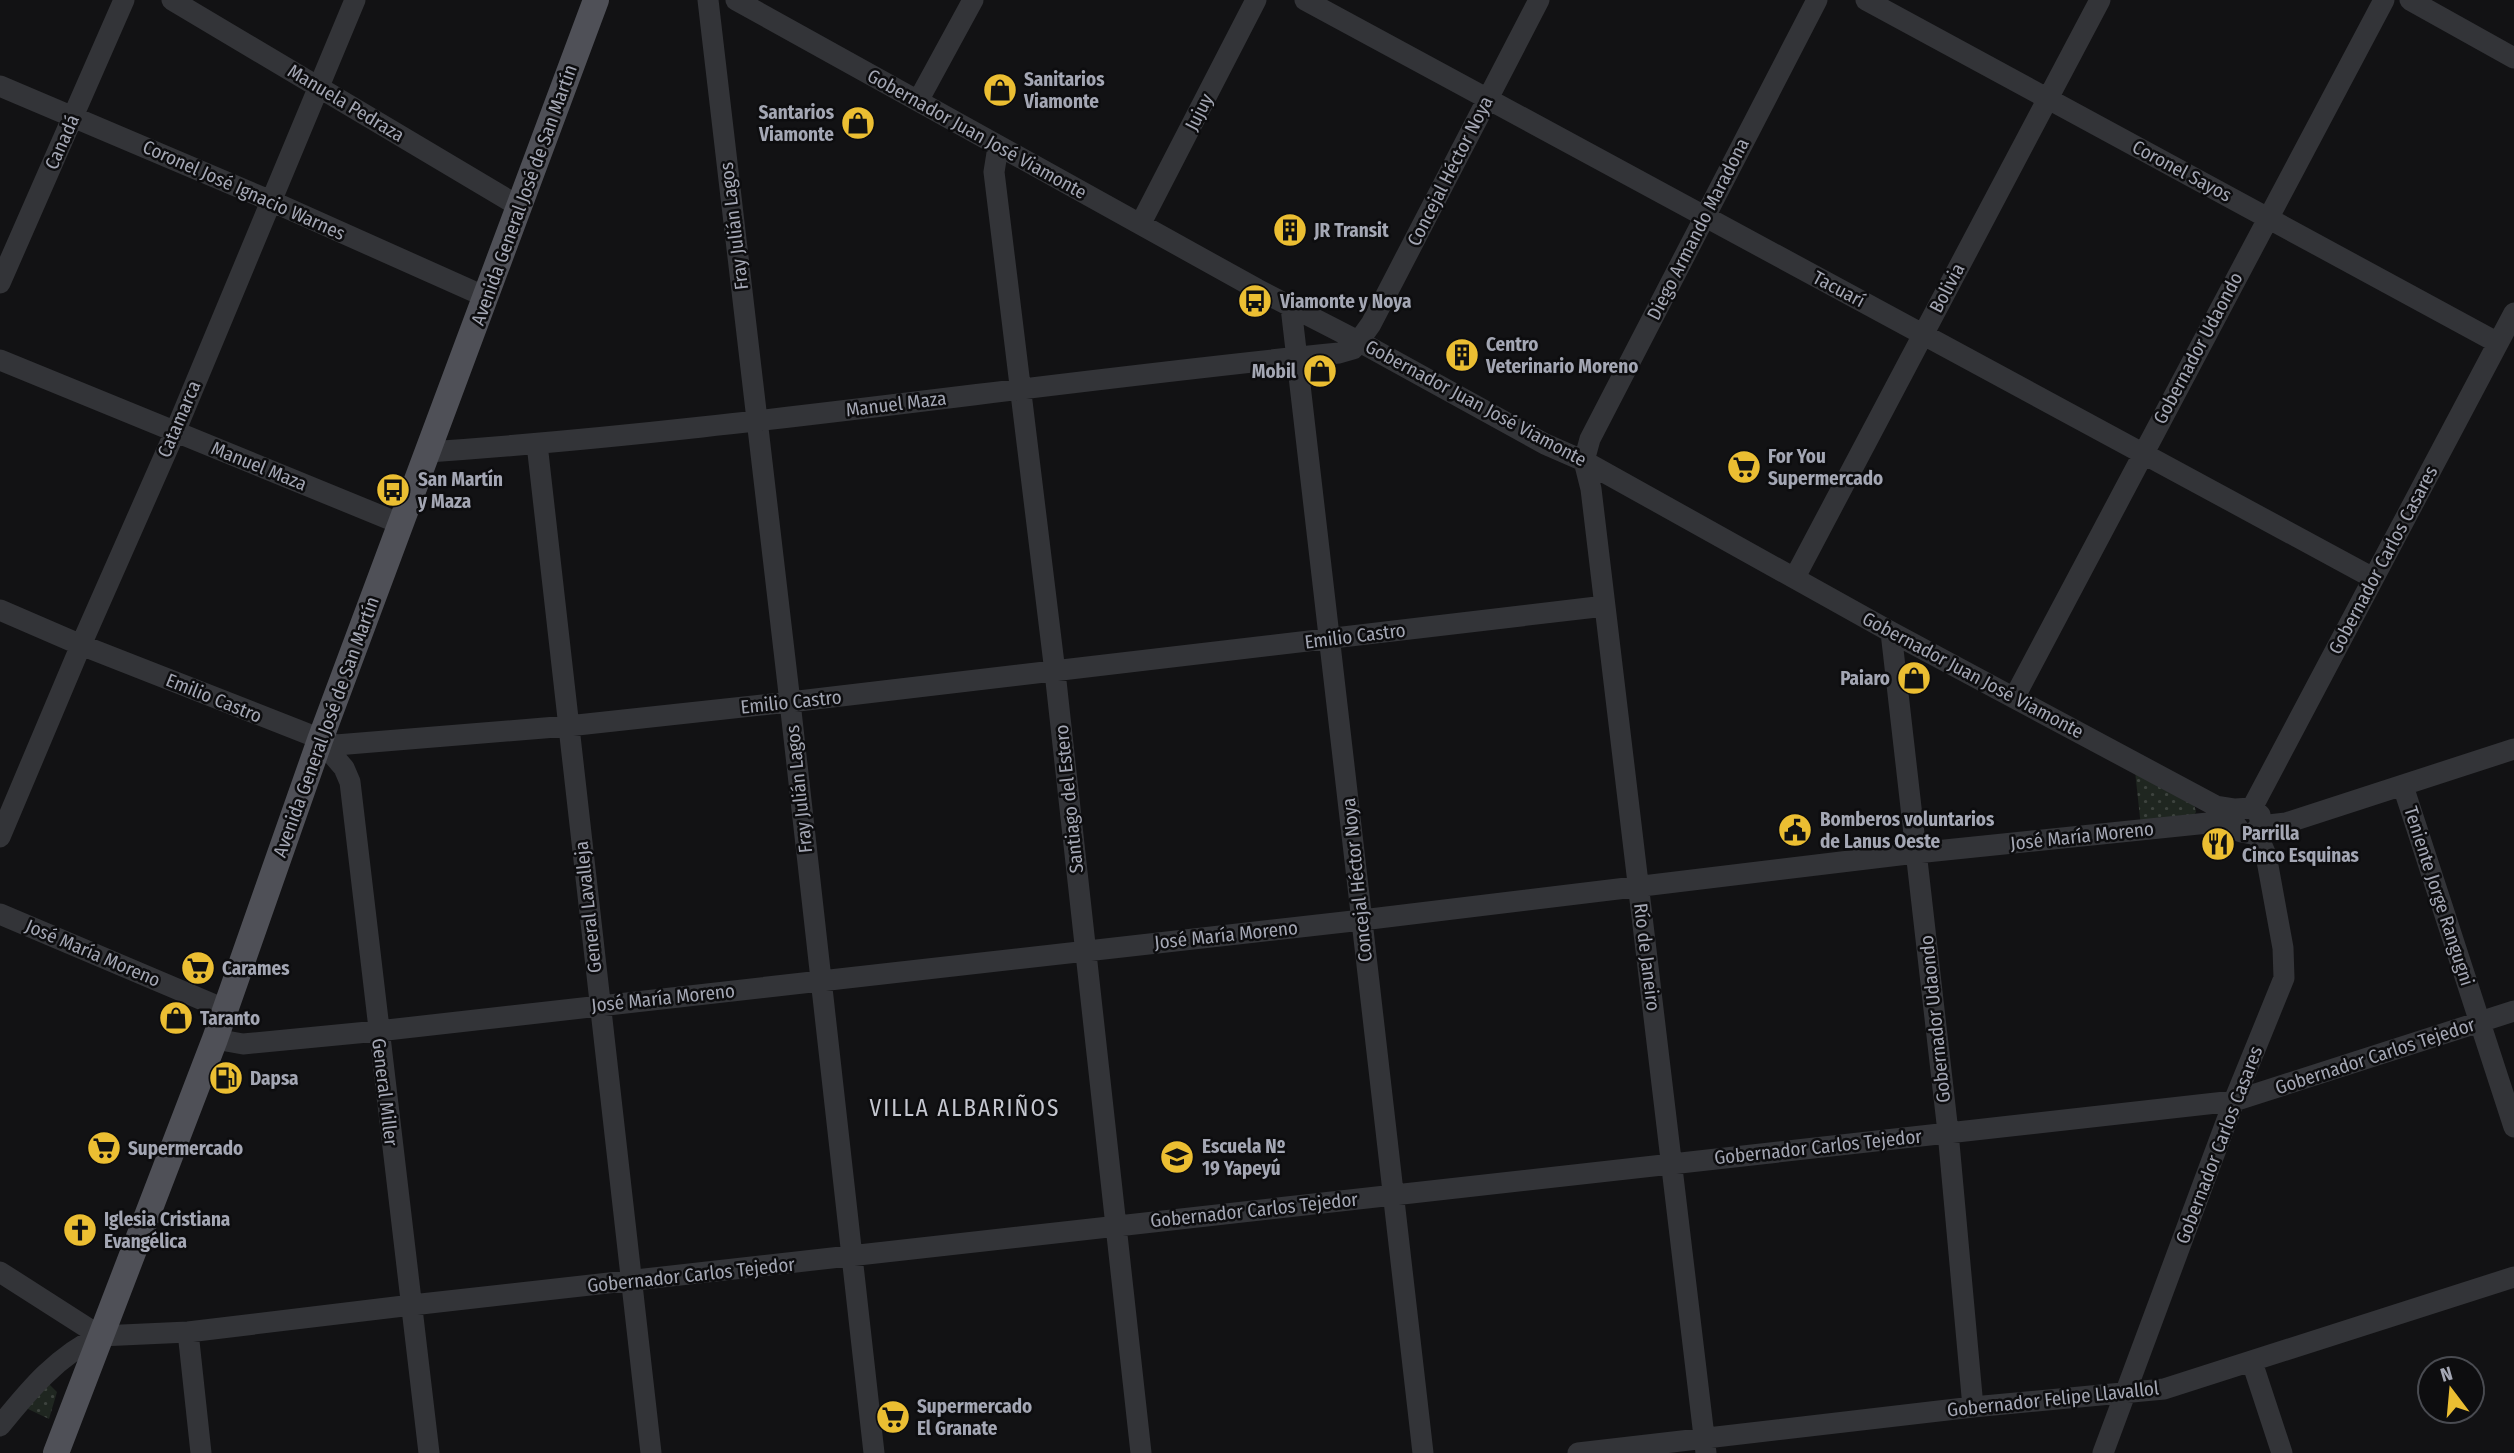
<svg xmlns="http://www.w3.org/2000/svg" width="2514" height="1453" font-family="'Fira Sans Condensed',sans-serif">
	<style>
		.park { fill: url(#park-dots) }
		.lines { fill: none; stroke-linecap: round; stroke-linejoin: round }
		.minor { stroke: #333438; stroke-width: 21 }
		.major { stroke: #4f5057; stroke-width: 26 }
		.labels { text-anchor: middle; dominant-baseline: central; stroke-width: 5; stroke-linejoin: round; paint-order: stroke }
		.poi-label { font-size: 19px; font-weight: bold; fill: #a4a7b4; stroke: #0d0d0f; text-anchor: start }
		.street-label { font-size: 19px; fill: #a4a7b4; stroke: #0d0d0f }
		.quarter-label { font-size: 23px; letter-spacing: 2px; fill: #c5c7d0; stroke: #0d0d0f }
	</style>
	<defs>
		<pattern id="park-dots" width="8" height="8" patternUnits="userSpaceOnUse" patternTransform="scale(1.75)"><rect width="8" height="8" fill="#1f2620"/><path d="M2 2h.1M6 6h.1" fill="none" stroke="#3d433e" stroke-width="1.8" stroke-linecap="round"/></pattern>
	</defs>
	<rect width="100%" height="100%" fill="#121214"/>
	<path class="park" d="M2135 771 2194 804 2196 812 2190 820 2141 827Z
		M48 1383 57 1392 49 1419 26 1408Z"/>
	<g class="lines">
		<path class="minor" d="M172 0 520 207
			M708 0 790 702 874 1453
			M736 0 1257 289 1360 342 1545 444 1584 461 1891 632 2216 806 2230 817 2241 832 2252 834 2260 826V815L2252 808 2235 809 2216 806
			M1305 0 2373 578
			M1866 0 2498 343
			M2410 0 2514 58
			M0 86 271 201 486 297
			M918 101 973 0
			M998 147 994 172 1055 672 1141 1453
			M1141 223 1256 0
			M0 283 124 0
			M1291 307C1338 689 1377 1071 1423 1453
			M0 360 401 524
			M537 444 651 1453
			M428 452C733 431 1035 383 1339 353L1353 349 1371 324 1539 0
			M1584 461 1591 489 1706 1453
			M1584 461 1590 439 1817 0
			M1795 577 2100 0
			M0 610 81 645 336 745 568 726 790 702 1605 606
			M1891 632 1948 1132 1973 1407
			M2014 698 2384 0
			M320 740 344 768 350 782 429 1453
			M2403 786 2514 1127
			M2252 808 2514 313
			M2260 826 2286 823 2514 749
			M0 837 81 645 175 432 355 0
			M0 914 224 1009
			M215 1039 243 1044 378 1031 1362 920 1916 853 2208 823 2237 828
			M0 1272 100 1336 188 1332 412 1305 2234 1101 2514 1011
			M188 1332 201 1453
			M2252 1362 2282 1453
			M0 1426C29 1390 58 1355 100 1336
			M1578 1453 1973 1407 2164 1389 2514 1277
			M2103 1453 2234 1101 2284 978 2283 948 2266 855 2256 831"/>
		<path class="major" d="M56 1453 215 1039 320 740 596 0"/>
	</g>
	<defs>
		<g id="shop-disc" transform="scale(1.75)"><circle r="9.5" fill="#ebbe32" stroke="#0d0d0f"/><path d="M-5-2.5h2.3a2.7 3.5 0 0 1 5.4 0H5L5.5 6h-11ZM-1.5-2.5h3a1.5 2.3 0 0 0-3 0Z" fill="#111"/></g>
		<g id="building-disc" transform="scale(1.75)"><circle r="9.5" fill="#ebbe32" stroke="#0d0d0f"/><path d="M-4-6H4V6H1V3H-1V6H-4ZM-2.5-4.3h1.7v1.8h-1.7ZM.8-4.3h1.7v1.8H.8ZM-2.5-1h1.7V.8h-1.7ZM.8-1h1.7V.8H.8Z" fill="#111"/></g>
		<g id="bus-disc" transform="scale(1.75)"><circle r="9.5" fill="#ebbe32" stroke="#0d0d0f"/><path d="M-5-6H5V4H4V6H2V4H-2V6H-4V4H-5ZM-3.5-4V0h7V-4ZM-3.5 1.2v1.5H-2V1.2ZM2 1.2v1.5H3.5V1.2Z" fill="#111"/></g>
		<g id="supermarket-disc" transform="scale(1.75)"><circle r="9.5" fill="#ebbe32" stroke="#0d0d0f"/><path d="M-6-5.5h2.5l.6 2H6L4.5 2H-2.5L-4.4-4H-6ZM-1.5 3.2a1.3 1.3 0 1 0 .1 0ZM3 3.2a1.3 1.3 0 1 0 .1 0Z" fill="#111"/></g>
		<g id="civic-disc" transform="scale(1.75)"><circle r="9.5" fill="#ebbe32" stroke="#0d0d0f"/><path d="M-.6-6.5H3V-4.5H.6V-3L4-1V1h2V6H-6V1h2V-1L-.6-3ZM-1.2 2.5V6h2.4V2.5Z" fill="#111"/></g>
		<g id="restaurant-disc" transform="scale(1.75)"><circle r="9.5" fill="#ebbe32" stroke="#0d0d0f"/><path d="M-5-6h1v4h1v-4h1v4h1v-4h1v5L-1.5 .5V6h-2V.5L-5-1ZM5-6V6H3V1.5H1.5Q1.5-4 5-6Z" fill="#111"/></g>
		<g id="fuel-disc" transform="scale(1.75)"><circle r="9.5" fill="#ebbe32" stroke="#0d0d0f"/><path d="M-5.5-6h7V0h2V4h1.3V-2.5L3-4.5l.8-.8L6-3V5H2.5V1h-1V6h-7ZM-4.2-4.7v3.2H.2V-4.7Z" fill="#111"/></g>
		<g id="school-disc" transform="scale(1.75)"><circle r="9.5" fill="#ebbe32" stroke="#0d0d0f"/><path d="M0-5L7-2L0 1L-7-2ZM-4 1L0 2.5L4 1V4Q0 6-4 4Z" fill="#111"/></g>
		<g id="church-disc" transform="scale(1.75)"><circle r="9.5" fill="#ebbe32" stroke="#0d0d0f"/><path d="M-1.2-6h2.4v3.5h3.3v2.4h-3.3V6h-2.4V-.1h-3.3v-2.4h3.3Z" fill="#111"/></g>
	</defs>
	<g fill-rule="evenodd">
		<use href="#shop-disc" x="1000" y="90"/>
		<use href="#shop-disc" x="858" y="123"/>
		<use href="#building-disc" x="1290" y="230"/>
		<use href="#bus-disc" x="1255" y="301"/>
		<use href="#building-disc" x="1462" y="355"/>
		<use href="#shop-disc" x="1320" y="371"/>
		<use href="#supermarket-disc" x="1744" y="467"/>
		<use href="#bus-disc" x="393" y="490"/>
		<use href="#shop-disc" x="1914" y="678"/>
		<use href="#civic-disc" x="1795" y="830"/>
		<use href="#restaurant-disc" x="2218" y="844"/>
		<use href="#supermarket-disc" x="198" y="968"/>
		<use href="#shop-disc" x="176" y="1018"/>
		<use href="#fuel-disc" x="226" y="1078"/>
		<use href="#supermarket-disc" x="104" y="1148"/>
		<use href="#school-disc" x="1177" y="1157"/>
		<use href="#church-disc" x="80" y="1230"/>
		<use href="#supermarket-disc" x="893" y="1417"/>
	</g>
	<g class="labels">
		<g class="poi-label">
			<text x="1024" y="79">Sanitarios<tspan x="1024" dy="22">Viamonte</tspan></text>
			<text x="834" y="112" text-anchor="end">Santarios<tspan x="834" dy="22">Viamonte</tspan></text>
			<text x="1314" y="230">JR Transit</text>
			<text x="1280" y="301">Viamonte y Noya</text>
			<text x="1486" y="344">Centro<tspan x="1486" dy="22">Veterinario Moreno</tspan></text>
			<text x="1296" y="371" text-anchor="end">Mobil</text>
			<text x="1768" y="456">For You<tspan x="1768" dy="22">Supermercado</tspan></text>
			<text x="418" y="479">San Martín<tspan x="418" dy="22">y Maza</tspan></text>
			<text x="1890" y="678" text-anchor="end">Paiaro</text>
			<text x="1820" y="819">Bomberos voluntarios<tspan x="1820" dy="22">de Lanus Oeste</tspan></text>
			<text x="2242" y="833">Parrilla<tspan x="2242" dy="22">Cinco Esquinas</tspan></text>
			<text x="222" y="968">Carames</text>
			<text x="200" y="1018">Taranto</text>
			<text x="250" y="1078">Dapsa</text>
			<text x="1202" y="1146">Escuela Nº<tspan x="1202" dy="22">19 Yapeyú</tspan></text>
			<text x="128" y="1148">Supermercado</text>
			<text x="104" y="1219">Iglesia Cristiana<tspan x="104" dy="22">Evangélica</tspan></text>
			<text x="917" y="1406">Supermercado<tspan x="917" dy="22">El Granate</tspan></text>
		</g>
		<g class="street-label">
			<text transform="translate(346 103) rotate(31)">Manuela Pedraza</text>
			<text transform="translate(1199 112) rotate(-63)">Jujuy</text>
			<text transform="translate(977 134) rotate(29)">Gobernador Juan José Viamonte</text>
			<text transform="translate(62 142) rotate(-66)">Canadá</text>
			<text transform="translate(1450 171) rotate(-63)">Concejal Héctor Noya</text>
			<text transform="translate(2182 171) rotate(28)">Coronel Sayos</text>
			<text transform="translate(244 190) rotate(24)">Coronel José Ignacio Warnes</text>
			<text transform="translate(524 195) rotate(-70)">Avenida General José de San Martín</text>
			<text transform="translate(734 226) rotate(-97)">Fray Julián Lagos</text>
			<text transform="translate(1698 229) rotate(-63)">Diego Armando Maradona</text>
			<text transform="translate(1947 288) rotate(-62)">Bolivia</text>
			<text transform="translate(1839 289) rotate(28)">Tacuarí</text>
			<text transform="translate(2198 348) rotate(-62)">Gobernador Udaondo</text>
			<text transform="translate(1476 403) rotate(28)">Gobernador Juan José Viamonte</text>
			<text transform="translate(896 404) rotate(-7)">Manuel Maza</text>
			<text transform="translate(179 419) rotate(-67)">Catamarca</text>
			<text transform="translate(259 466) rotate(22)">Manuel Maza</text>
			<text transform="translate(2383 560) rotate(-62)">Gobernador Carlos Casares</text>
			<text transform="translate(1355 636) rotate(-7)">Emilio Castro</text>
			<text transform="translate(1973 675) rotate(28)">Gobernador Juan José Viamonte</text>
			<text transform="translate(214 698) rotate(22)">Emilio Castro</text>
			<text transform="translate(791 702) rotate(-6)">Emilio Castro</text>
			<text transform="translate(326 727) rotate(-70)">Avenida General José de San Martín</text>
			<text transform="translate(799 789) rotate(-96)">Fray Julián Lagos</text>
			<text transform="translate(1069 799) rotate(-96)">Santiago del Estero</text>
			<text transform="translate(2082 836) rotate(-6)">José María Moreno</text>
			<text transform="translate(1357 880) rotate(-96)">Concejal Héctor Noya</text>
			<text transform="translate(2439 896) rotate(72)">Teniente Jorge Rangugni</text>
			<text transform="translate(588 907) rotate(-96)">General Lavalleja</text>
			<text transform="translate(1226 935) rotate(-6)">José María Moreno</text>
			<text transform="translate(93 953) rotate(23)">José María Moreno</text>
			<text transform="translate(1647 957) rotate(83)">Río de Janeiro</text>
			<text transform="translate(663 998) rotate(-6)">José María Moreno</text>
			<text transform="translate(1935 1019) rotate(-96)">Gobernador Udaondo</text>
			<text transform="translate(2375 1056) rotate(-18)">Gobernador Carlos Tejedor</text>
			<text transform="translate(385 1092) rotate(83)">General Miller</text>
			<text transform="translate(2219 1145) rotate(-69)">Gobernador Carlos Casares</text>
			<text transform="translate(1818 1147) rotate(-6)">Gobernador Carlos Tejedor</text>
			<text transform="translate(1254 1210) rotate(-6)">Gobernador Carlos Tejedor</text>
			<text transform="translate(691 1275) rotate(-6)">Gobernador Carlos Tejedor</text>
			<text transform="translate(2053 1399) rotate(-6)">Gobernador Felipe Llavallol</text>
		</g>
		<g class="quarter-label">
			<text x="965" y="1108">VILLA ALBARIÑOS</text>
		</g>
	</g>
	<g transform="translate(2451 1390) rotate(344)"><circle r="33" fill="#0d0d0f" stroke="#494b51" stroke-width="2"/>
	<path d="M0-5L12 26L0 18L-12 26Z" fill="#ebbe32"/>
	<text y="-10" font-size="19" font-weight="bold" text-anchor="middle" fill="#a4a7b4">N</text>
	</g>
</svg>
